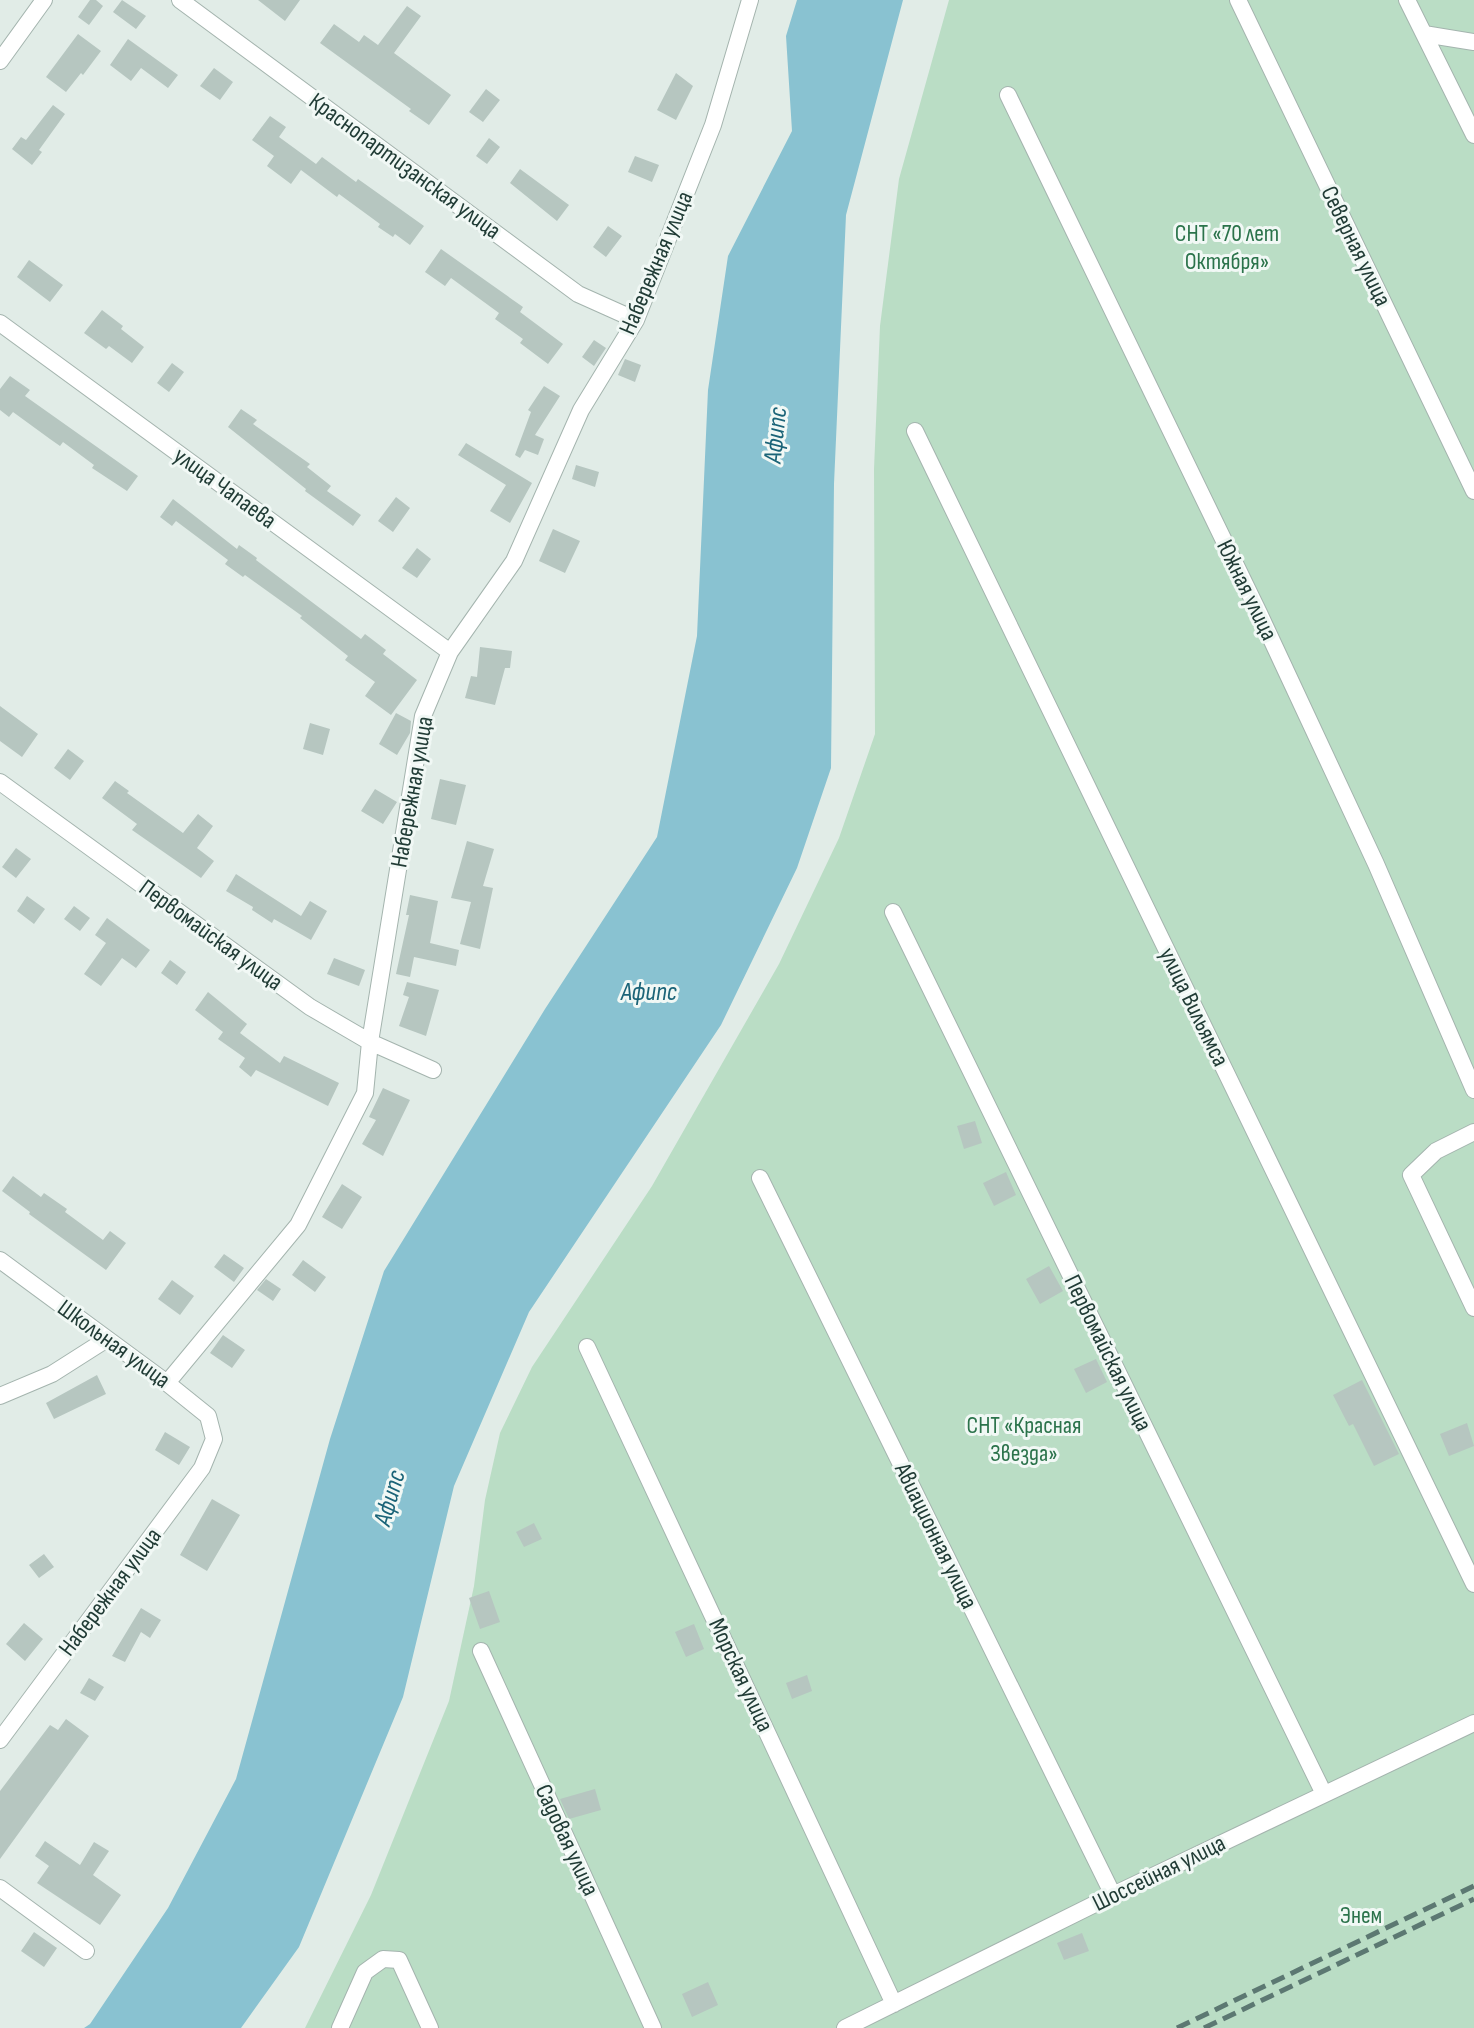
<svg xmlns="http://www.w3.org/2000/svg" width="1474" height="2028" font-family="'Sofia Sans Condensed',sans-serif">
	<style>
		.green { fill: #baddc5 }
		.water { fill: #89c2d1 }
		.building { fill: #b6c6c0 }
		.lines { fill: none; stroke-linecap: round; stroke-linejoin: round }
		.minor-casing { stroke: #a4b4ae; stroke-width: 18 }
		.minor { stroke: #fff; stroke-width: 16 }
		.rail { stroke: #5c7872; stroke-width: 5; stroke-dasharray: 14 7; stroke-linecap: butt }
		.labels { text-anchor: middle; dominant-baseline: central; stroke-width: 6; stroke-linejoin: round; paint-order: stroke }
		.street-label { font-size: 24px; fill: #213c36; stroke: #f1f8f5 }
		.park-label { font-size: 24px; fill: #2b734b; stroke: #f1f8f5 }
		.water-label { font-size: 26px; font-style: italic; fill: #1b6478; stroke: #f1f8f5 }
	</style>
	<rect width="100%" height="100%" fill="#e1ece7"/>
	<path class="green" d="M949 0H1474V2028H305L371 1895 449 1701 474 1586 485 1500 500 1433 532 1367 652 1186 779 964 839 838 875 734 874 469 880 326 899 179Z"/>
	<path class="water" d="M797 0H903L846 215 834 484 831 768 797 868 721 1025 529 1312 454 1486 403 1697 299 1947 241 2028H84L90 2024 168 1908 236 1779 330 1439 384 1271 545 1009 657 837 697 636 708 390 728 256 792 131 786 36Z"/>
	<path class="building" d="M90 0H96L103 6 89 25 78 17Z
		M122 0 146 16 136 29 113 12Z
		M258 0H300L285 21Z
		M407 6 421 16 394 53 451 95 429 125 409 111 411 109 320 43 334 24 359 42 364 35 378 45Z
		M78 34 101 51 83 75 81 73 66 92 46 77Z
		M128 39 178 75 168 88 141 68 131 81 110 65Z
		M214 68 233 82 220 100 200 86Z
		M676 73 693 86 676 120 657 110Z
		M486 89 500 100 483 122 469 112Z
		M53 105 65 114 39 150 42 152 32 165 12 149 21 137 26 140Z
		M270 116 286 127 279 137 316 164 322 157 356 182 358 179 424 226 410 245 395 234 393 237 378 227 380 224 339 194 337 197 301 170 291 184 267 166 274 156 252 140Z
		M489 138 500 147 487 164 476 156Z
		M635 156 659 165 652 182 628 172Z
		M520 169 569 205 557 221 510 183Z
		M608 226 622 236 606 257 593 247Z
		M441 249 523 307 520 312 563 344 548 364 520 343 523 339 495 319 499 313 451 278 445 286 425 272Z
		M29 260 63 285 50 302 17 277Z
		M102 310 123 326 121 329 144 347 132 363 109 346 106 349 84 333Z
		M594 340 606 348 594 366 582 357Z
		M625 359 641 365 635 382 618 375Z
		M172 363 184 372 169 392 157 383Z
		M10 376 30 390 25 396 138 476 127 491 92 468 94 465 63 442 60 446 50 439 13 412 9 417 0 410V389Z
		M544 386 560 396 535 435 544 439 538 455 525 450 520 458 515 455 531 412 528 410Z
		M241 409 257 420 253 424 310 464 307 467 331 486 327 491 361 515 353 526 305 491 306 489 228 427Z
		M466 443 532 483 510 523 490 511 506 485 458 455Z
		M576 465 599 472 595 487 572 479Z
		M396 497 410 508 393 532 378 521Z
		M173 499 237 549 239 545 257 558 256 560 361 639 365 634 386 650 383 654 417 680 391 715 365 696 375 682 345 660 348 656 300 618 302 616 245 575 243 577 225 564 228 560 176 521 172 526 160 517Z
		M553 529 580 541 565 573 539 561Z
		M417 548 431 559 417 578 402 568Z
		M480 647 512 651 510 668H505L495 705 465 698 471 676 477 677Z
		M0 706 38 734 22 757 0 741Z
		M396 713 411 721 410 733 397 755 379 744Z
		M310 723 330 729 323 755 303 749Z
		M68 749 84 761 70 780 54 768Z
		M440 779 466 785 456 825 431 819Z
		M115 781 129 791 127 793 183 833 198 814 213 826 197 848 214 861 201 878 132 830 137 824 102 798Z
		M375 789 397 802 383 824 361 811Z
		M467 841 494 849 483 886 493 888 480 949 460 944 471 902 451 898Z
		M16 848 31 859 16 878 2 867Z
		M236 874 301 916 310 901 327 911 311 940 274 919 272 923 252 910 253 907 226 891Z
		M410 895 438 901 430 943 459 950 456 966 414 957 410 977 396 974 409 915H406Z
		M27 896 45 909 34 924 17 911Z
		M74 906 90 918 80 931 64 919Z
		M107 918 150 950 136 968 122 958 101 986 84 974 106 943 95 935Z
		M334 958 365 970 359 986 327 974Z
		M170 960 186 972 177 985 161 973Z
		M407 982 439 990 426 1036 399 1026 409 997 403 995Z
		M208 992 247 1024 240 1033 280 1063 284 1056 339 1083 328 1106 256 1070 251 1077 239 1067 245 1058 218 1039 223 1032 195 1010Z
		M383 1088 410 1100 383 1156 362 1144 376 1120 369 1117Z
		M975 1121 982 1143 964 1149 957 1126Z
		M1006 1172 1016 1195 994 1206 983 1183Z
		M13 1176 41 1197 44 1193 67 1209 65 1212 103 1240 110 1231 126 1243 106 1270 29 1214 30 1212 2 1191Z
		M342 1184 362 1197 342 1229 322 1217Z
		M224 1254 244 1268 234 1282 214 1267Z
		M303 1260 326 1277 315 1292 292 1275Z
		M1049 1266 1063 1291 1040 1304 1026 1279Z
		M266 1279 281 1289 273 1301 257 1290Z
		M172 1280 194 1296 180 1315 158 1299Z
		M223 1335 245 1350 232 1368 210 1353Z
		M1096 1359 1107 1382 1086 1393 1074 1369Z
		M97 1375 106 1394 54 1419 46 1403Z
		M1362 1380 1399 1454 1374 1466 1353 1424 1349 1426 1333 1395Z
		M1467 1423 1474 1446 1449 1456 1440 1434Z
		M165 1432 190 1447 179 1465 155 1450Z
		M212 1499 240 1515 207 1571 180 1555Z
		M534 1523 542 1539 524 1547 516 1532Z
		M44 1554 54 1567 39 1578 29 1565Z
		M489 1591 500 1622 480 1629 469 1598Z
		M141 1608 161 1620 150 1638 141 1632 125 1662 112 1656Z
		M24 1623 43 1639 25 1661 6 1644Z
		M694 1624 704 1649 686 1657 675 1632Z
		M807 1675 812 1691 792 1699 786 1683Z
		M89 1678 104 1687 95 1701 80 1693Z
		M66 1719 89 1736 0 1859V1791L50 1725 58 1730Z
		M595 1789 601 1810 569 1819 560 1799Z
		M45 1841 80 1865 94 1842 109 1851 93 1875 121 1895 100 1925 37 1883 49 1866 35 1856Z
		M34 1932 57 1948 44 1967 21 1951Z
		M1082 1933 1089 1951 1064 1960 1057 1943Z
		M708 1982 718 2005 692 2017 682 1994Z"/>
	<g class="lines">
		<g class="minor-casing">
			<path id="minor" d="M180 0 578 294 636 320
				M1238 0 1474 491
				M1407 0 1474 135
				M1424 34 1474 42
				M0 61 44 0
				M1008 95 1259 613 1376 864 1474 1090
				M0 323 450 652
				M915 431 1474 1584
				M0 782 310 1007 370 1042 433 1070
				M893 912 1324 1794
				M1474 1132 1436 1151 1411 1175 1474 1308
				M760 1178 1113 1895
				M0 1260 167 1383 208 1416 214 1439 202 1468 0 1740
				M587 1347 894 2004
				M167 1383 298 1225 365 1093 370 1042 423 716 450 652 514 561 581 410 636 320 713 125 750 0
				M0 1396 52 1374 107 1339
				M481 1651 653 2028
				M0 1888 86 1951
				M340 2028 365 1972 383 1959 399 1960 430 2028
				M845 2028 1113 1895 1474 1723"/>
		</g>
		<use href="#minor" class="minor"/>
		<path class="rail" d="M1177 2028 1474 1886
			M1204 2028 1474 1899"/>
	</g>
	<g class="labels">
		<g class="street-label">
			<text transform="translate(405 166) rotate(36)">Краснопартизанская улица</text>
			<text transform="translate(1356 246) rotate(64)">Северная улица</text>
			<text transform="translate(656 263) rotate(-67)">Набережная улица</text>
			<text transform="translate(225 488) rotate(36)">улица Чапаева</text>
			<text transform="translate(1247 590) rotate(64)">Южная улица</text>
			<text transform="translate(412 792) rotate(-80)">Набережная улица</text>
			<text transform="translate(211 935) rotate(36)">Первомайская улица</text>
			<text transform="translate(1194 1007) rotate(64)">улица Вильямса</text>
			<text transform="translate(114 1344) rotate(36)">Школьная улица</text>
			<text transform="translate(1108 1353) rotate(64)">Первомайская улица</text>
			<text transform="translate(936 1536) rotate(64)">Авиационная улица</text>
			<text transform="translate(110 1592) rotate(-53)">Набережная улица</text>
			<text transform="translate(741 1675) rotate(65)">Морская улица</text>
			<text transform="translate(567 1840) rotate(65)">Садовая улица</text>
			<text transform="translate(1159 1873) rotate(-26)">Шоссейная улица</text>
		</g>
		<g class="park-label">
			<text x="1227" y="233">СНТ «70 лет<tspan x="1227" dy="28">Октября»</tspan></text>
			<text x="1024" y="1425">СНТ «Красная<tspan x="1024" dy="28">Звезда»</tspan></text>
			<text x="1361" y="1915">Энем</text>
		</g>
		<g class="water-label">
			<text transform="translate(776 435) rotate(-84)">Афипс</text>
			<text x="649" y="992">Афипс</text>
			<text transform="translate(390 1498) rotate(-74)">Афипс</text>
		</g>
	</g>
</svg>
